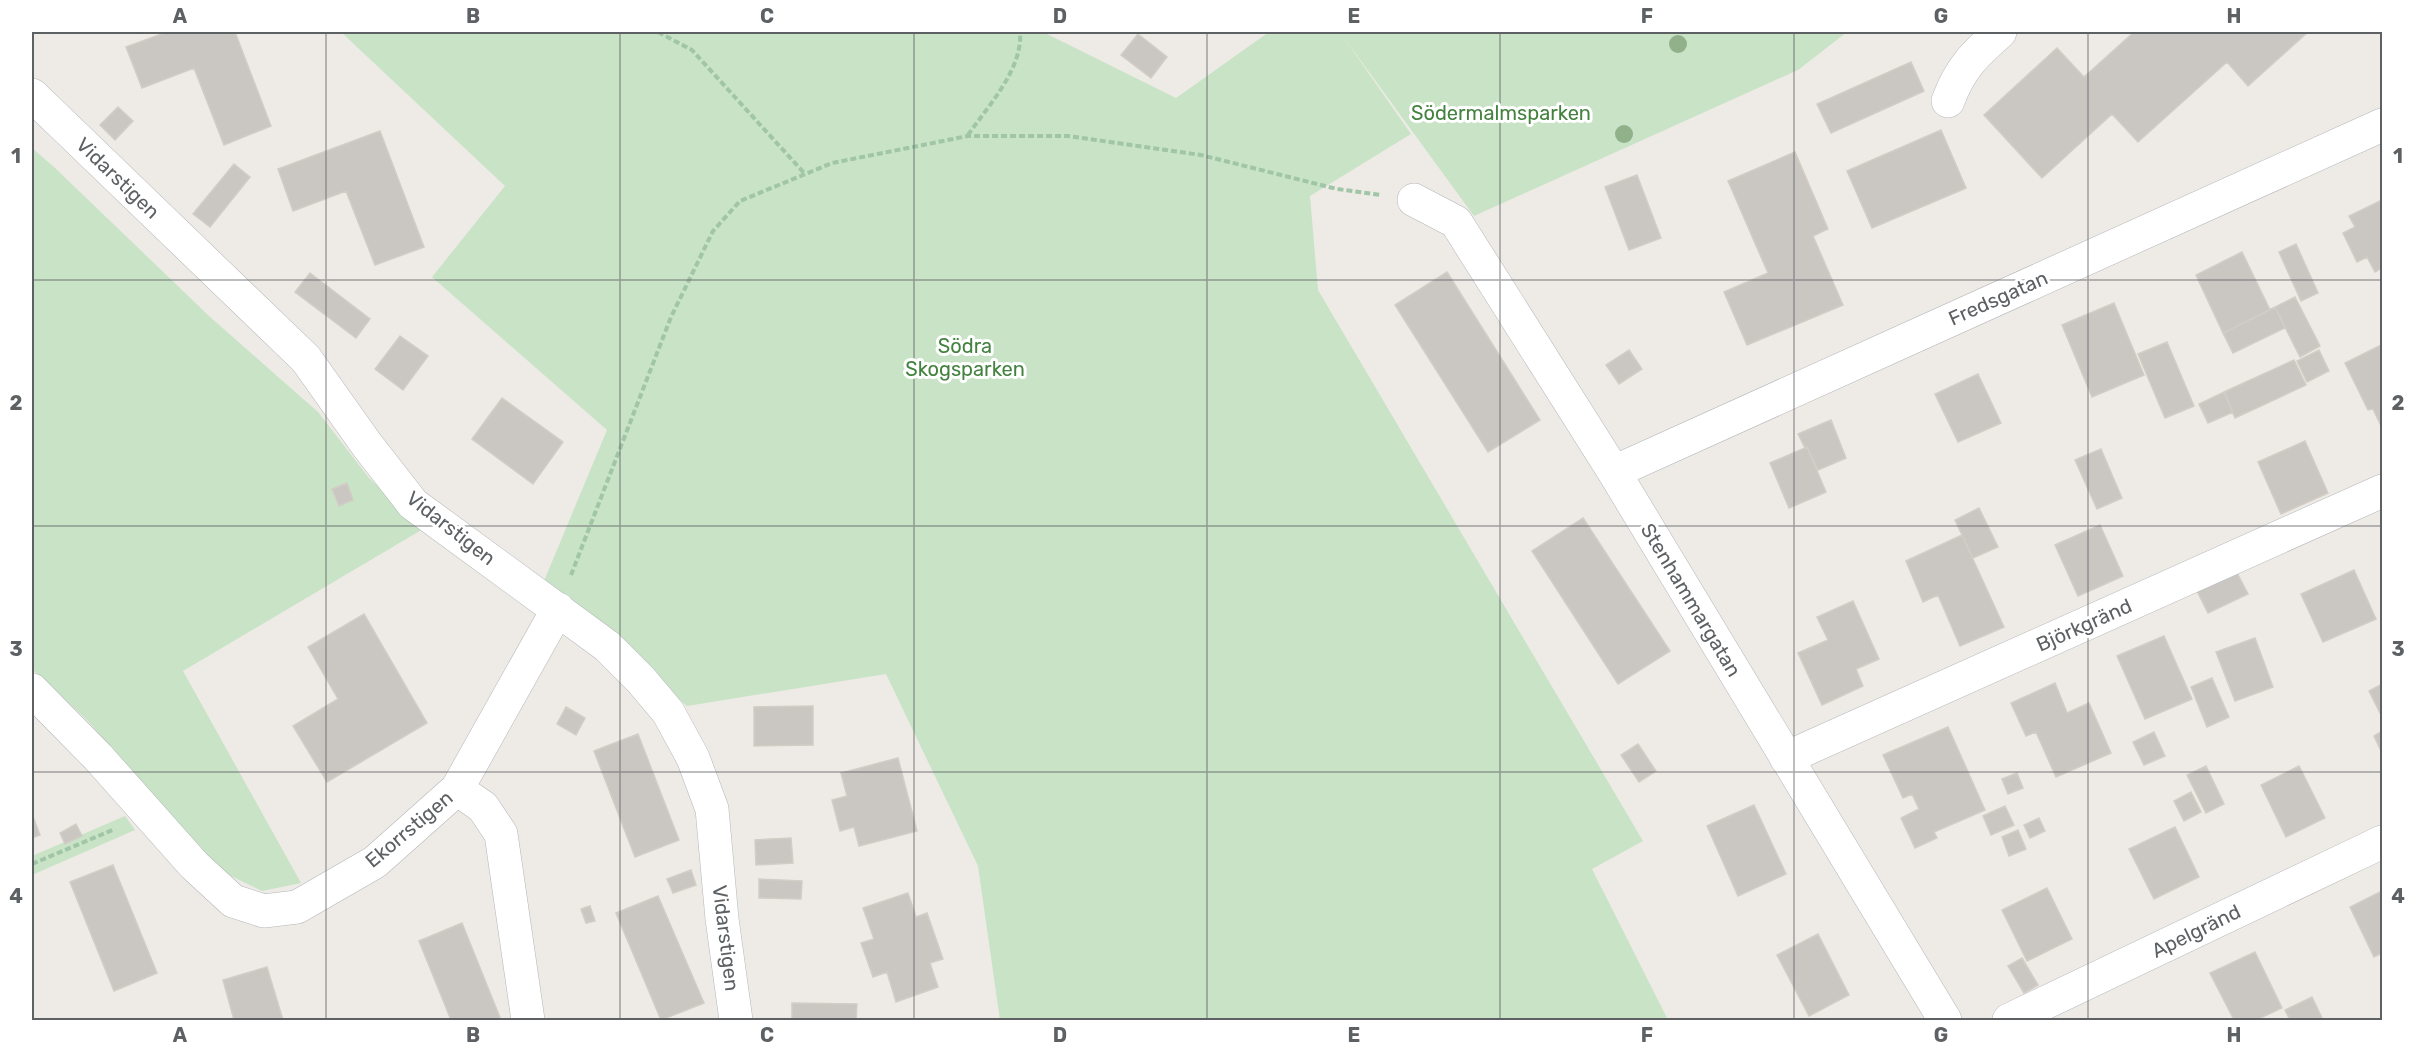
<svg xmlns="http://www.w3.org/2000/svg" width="2414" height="1052" font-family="Rubik,sans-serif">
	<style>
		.green { fill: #c8e3c5 }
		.building { fill: #cac6c2; stroke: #d2cdc5; stroke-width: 1.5 }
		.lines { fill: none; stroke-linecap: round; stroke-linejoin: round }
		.minor-casing { stroke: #b3b6b9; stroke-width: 34 }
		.path { stroke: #a0c5a7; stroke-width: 4; stroke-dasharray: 6 3; stroke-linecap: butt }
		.minor { stroke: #fff; stroke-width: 33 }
		.tree { fill: #90b18a }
		.grid { fill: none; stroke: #5d6164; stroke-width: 1.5; stroke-opacity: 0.55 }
		.labels { text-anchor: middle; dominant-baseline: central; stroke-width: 6; stroke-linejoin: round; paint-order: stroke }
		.park-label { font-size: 20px; fill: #43823f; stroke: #fff }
		.street-label { font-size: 20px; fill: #5d6164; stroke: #fff }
		.neatline { fill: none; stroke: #5d6164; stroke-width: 2 }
		.grid-label { font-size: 20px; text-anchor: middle; font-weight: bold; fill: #5d6164 }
	</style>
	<rect width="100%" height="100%" fill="#eeebe6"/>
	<path class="green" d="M341 32H1043L1176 98 1269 32H1847L1798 70 1474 216 1342 35 1411 134 1310 196 1318 290 1643 841 1592 869 1668 1020H1000L978 866 886 674 687 706 544 581 607 430 432 277 505 186Z
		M32 148 54 167 209 316 318 412 369 478 423 529 183 671 301 883 262 891 231 876 202 852 87 720 32 669Z
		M125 816 135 830 32 875V856Z"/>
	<path class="building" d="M167 32H235L271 126 224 145 194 68 142 88 126 47Z
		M2134 32H2308L2248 86 2227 62 2138 142 2112 114 2042 178 1984 115 2057 48 2084 77Z
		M1138 34 1167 57 1151 78 1121 55Z
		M1911 62 1924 91 1831 133 1817 104Z
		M118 107 133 121 115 140 100 125Z
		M1941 130 1966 188 1872 228 1847 171Z
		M380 131 424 247 375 265 346 191 293 211 278 169Z
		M1795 152 1828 229 1813 236 1843 305 1747 345 1724 292 1768 273 1728 181Z
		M234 164 250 177 210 227 193 214Z
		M1637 175 1661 238 1629 250 1605 187Z
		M2382 200V268L2375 272 2367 257 2357 262 2343 233 2355 227 2349 216Z
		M2296 244 2318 293 2301 301 2279 252Z
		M2242 252 2270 310 2223 333 2196 275Z
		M1447 272 1540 420 1488 452 1395 305Z
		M310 273 370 319 356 338 295 292Z
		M2295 297 2320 346 2300 357 2275 307Z
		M2114 303 2144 375 2092 397 2062 325Z
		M2275 307 2285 328 2233 353 2223 333Z
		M400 336 428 356 403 390 375 369Z
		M2167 342 2194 406 2165 418 2138 354Z
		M2381 345 2382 348V428L2373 409 2368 410 2345 363Z
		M1629 350 1642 369 1619 384 1606 365Z
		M2319 350 2329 371 2307 382 2297 361Z
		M2294 360 2306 385 2235 418 2224 392Z
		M1978 374 2001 423 1958 442 1935 394Z
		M2224 392 2233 412 2208 423 2199 404Z
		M502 398 563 442 533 484 472 439Z
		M1831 420 1846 458 1818 470 1807 447 1805 448 1798 434Z
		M2305 441 2328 493 2281 514 2258 462Z
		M1807 447 1826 492 1789 508 1770 463Z
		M2101 449 2122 498 2097 509 2075 460Z
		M347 483 353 500 339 506 332 489Z
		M1979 508 1998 547 1973 558 1955 520Z
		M1583 518 1670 651 1618 684 1532 551Z
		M2100 525 2123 576 2078 596 2055 545Z
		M1962 535 2004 627 1960 646 1938 595 1923 602 1906 561Z
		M2354 570 2376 619 2323 642 2301 594Z
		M2236 571 2248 594 2208 613 2196 589Z
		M1853 601 1879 659 1856 669 1863 686 1822 705 1798 653 1828 640 1817 617Z
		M364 614 427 723 327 782 293 726 338 699 308 647Z
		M2164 636 2192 699 2145 719 2117 656Z
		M2255 638 2273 687 2235 701 2216 652Z
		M2212 678 2229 717 2207 727 2191 687Z
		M2055 683 2067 713 2089 703 2111 753 2056 777 2036 732 2026 736 2011 703Z
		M2382 684V717L2369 691Z
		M813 706V745L754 746V707Z
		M566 707 585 718 576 735 557 724Z
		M1948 727 1985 810 1934 832 1937 838 1915 848 1901 818 1919 809 1912 794 1903 798 1883 755Z
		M2382 731V753L2374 736Z
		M2154 732 2165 756 2144 765 2133 742Z
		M638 734 679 840 635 857 594 751Z
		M1638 744 1656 771 1639 782 1621 755Z
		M898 758 917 831 859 846 854 827 840 831 832 800 847 796 841 773Z
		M2206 766 2224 804 2206 813 2187 775Z
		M2299 766 2325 818 2286 837 2261 785Z
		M2017 773 2023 788 2008 794 2002 779Z
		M2191 792 2201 812 2184 821 2174 801Z
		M1754 805 1786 874 1738 896 1707 826Z
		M2005 806 2014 825 1991 835 1983 816Z
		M32 814 40 835 32 838Z
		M2039 818 2045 831 2030 838 2024 825Z
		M76 824 82 836 65 844 60 833Z
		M2175 827 2199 877 2154 899 2129 849Z
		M2018 830 2026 849 2009 856 2002 837Z
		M791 838 793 863 756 865 755 840Z
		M113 865 157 973 114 991 70 882Z
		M691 870 696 885 673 893 667 879Z
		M759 879 802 881 801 899 759 898Z
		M2047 888 2072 939 2027 961 2002 910Z
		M2382 891V953L2374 957 2350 907Z
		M908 893 916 917 927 913 943 959 930 963 938 987 896 1002 887 972 873 977 861 943 874 939 863 908Z
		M658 896 704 1003 661 1020 616 913Z
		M590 906 595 921 586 923 581 909Z
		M462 923 501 1020H451L419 941Z
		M1818 934 1849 995 1809 1016 1777 955Z
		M2255 952 2282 1008 2256 1020H2234L2210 973Z
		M2022 958 2038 985 2024 993 2008 966Z
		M267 967 283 1020H234L223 980Z
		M2312 997 2323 1020H2290L2285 1010Z
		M792 1003 857 1004 856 1020H792Z"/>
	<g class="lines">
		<g class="minor-casing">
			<path id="minor" d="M32 95 306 359 367 445 413 504 607 646 641 680 668 712 693 758 712 809 722 919 736 1020
				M1948 101C1960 68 1975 54 2000 32
				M1414 200 1456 222 1614 472 1945 1020
				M1614 472 2382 125
				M32 690 98 757 194 865 233 901 264 911 297 907 375 862 457 789 483 807 501 834 528 1020
				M1786 758 2382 491
				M457 789 558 609
				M2009 1020 2382 842"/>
		</g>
		<path class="path" d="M658 32 692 50 805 174
			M968 135C988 106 1023 69 1020 32
			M571 575 671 317 713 231 740 201 832 163 968 136H1068L1201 155 1337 189 1381 195
			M32 864 115 829"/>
		<use href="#minor" class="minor"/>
	</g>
	<g class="tree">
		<circle cx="1678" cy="44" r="9"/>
		<circle cx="1624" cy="134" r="9"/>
	</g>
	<path class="grid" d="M326 32V1020M620 32V1020M914 32V1020M1207 32V1020M1500 32V1020M1794 32V1020M2088 32V1020M32 280H2382M32 526H2382M32 772H2382"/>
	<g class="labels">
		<g class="park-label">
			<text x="1501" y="113">Södermalmsparken</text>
			<text x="965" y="346">Södra<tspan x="965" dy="23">Skogsparken</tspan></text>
		</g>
		<g class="street-label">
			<text transform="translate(118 178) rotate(44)">Vidarstigen</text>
			<text transform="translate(1998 298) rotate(-24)">Fredsgatan</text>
			<text transform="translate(451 528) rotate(38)">Vidarstigen</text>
			<text transform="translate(1691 600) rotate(59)">Stenhammargatan</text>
			<text transform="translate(2084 625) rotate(-24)">Björkgränd</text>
			<text transform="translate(409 829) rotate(-40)">Ekorrstigen</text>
			<text transform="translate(2196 931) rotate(-26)">Apelgränd</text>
			<text transform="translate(726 938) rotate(83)">Vidarstigen</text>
		</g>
	</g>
	<rect width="2414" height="1052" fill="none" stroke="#ffffff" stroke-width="66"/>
	<rect x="33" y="33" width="2348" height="986" class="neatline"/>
	<g class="grid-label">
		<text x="180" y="23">A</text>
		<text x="473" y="23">B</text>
		<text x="767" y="23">C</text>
		<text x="1060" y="23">D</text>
		<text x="1354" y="23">E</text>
		<text x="1647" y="23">F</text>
		<text x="1941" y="23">G</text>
		<text x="2234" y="23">H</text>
		<text x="16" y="163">1</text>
		<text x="2398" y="163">1</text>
		<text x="16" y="410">2</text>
		<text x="2398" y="410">2</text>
		<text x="16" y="656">3</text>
		<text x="2398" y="656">3</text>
		<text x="16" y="903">4</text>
		<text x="2398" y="903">4</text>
		<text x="180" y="1042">A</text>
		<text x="473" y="1042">B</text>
		<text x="767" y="1042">C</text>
		<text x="1060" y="1042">D</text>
		<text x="1354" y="1042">E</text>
		<text x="1647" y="1042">F</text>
		<text x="1941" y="1042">G</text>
		<text x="2234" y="1042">H</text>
	</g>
</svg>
